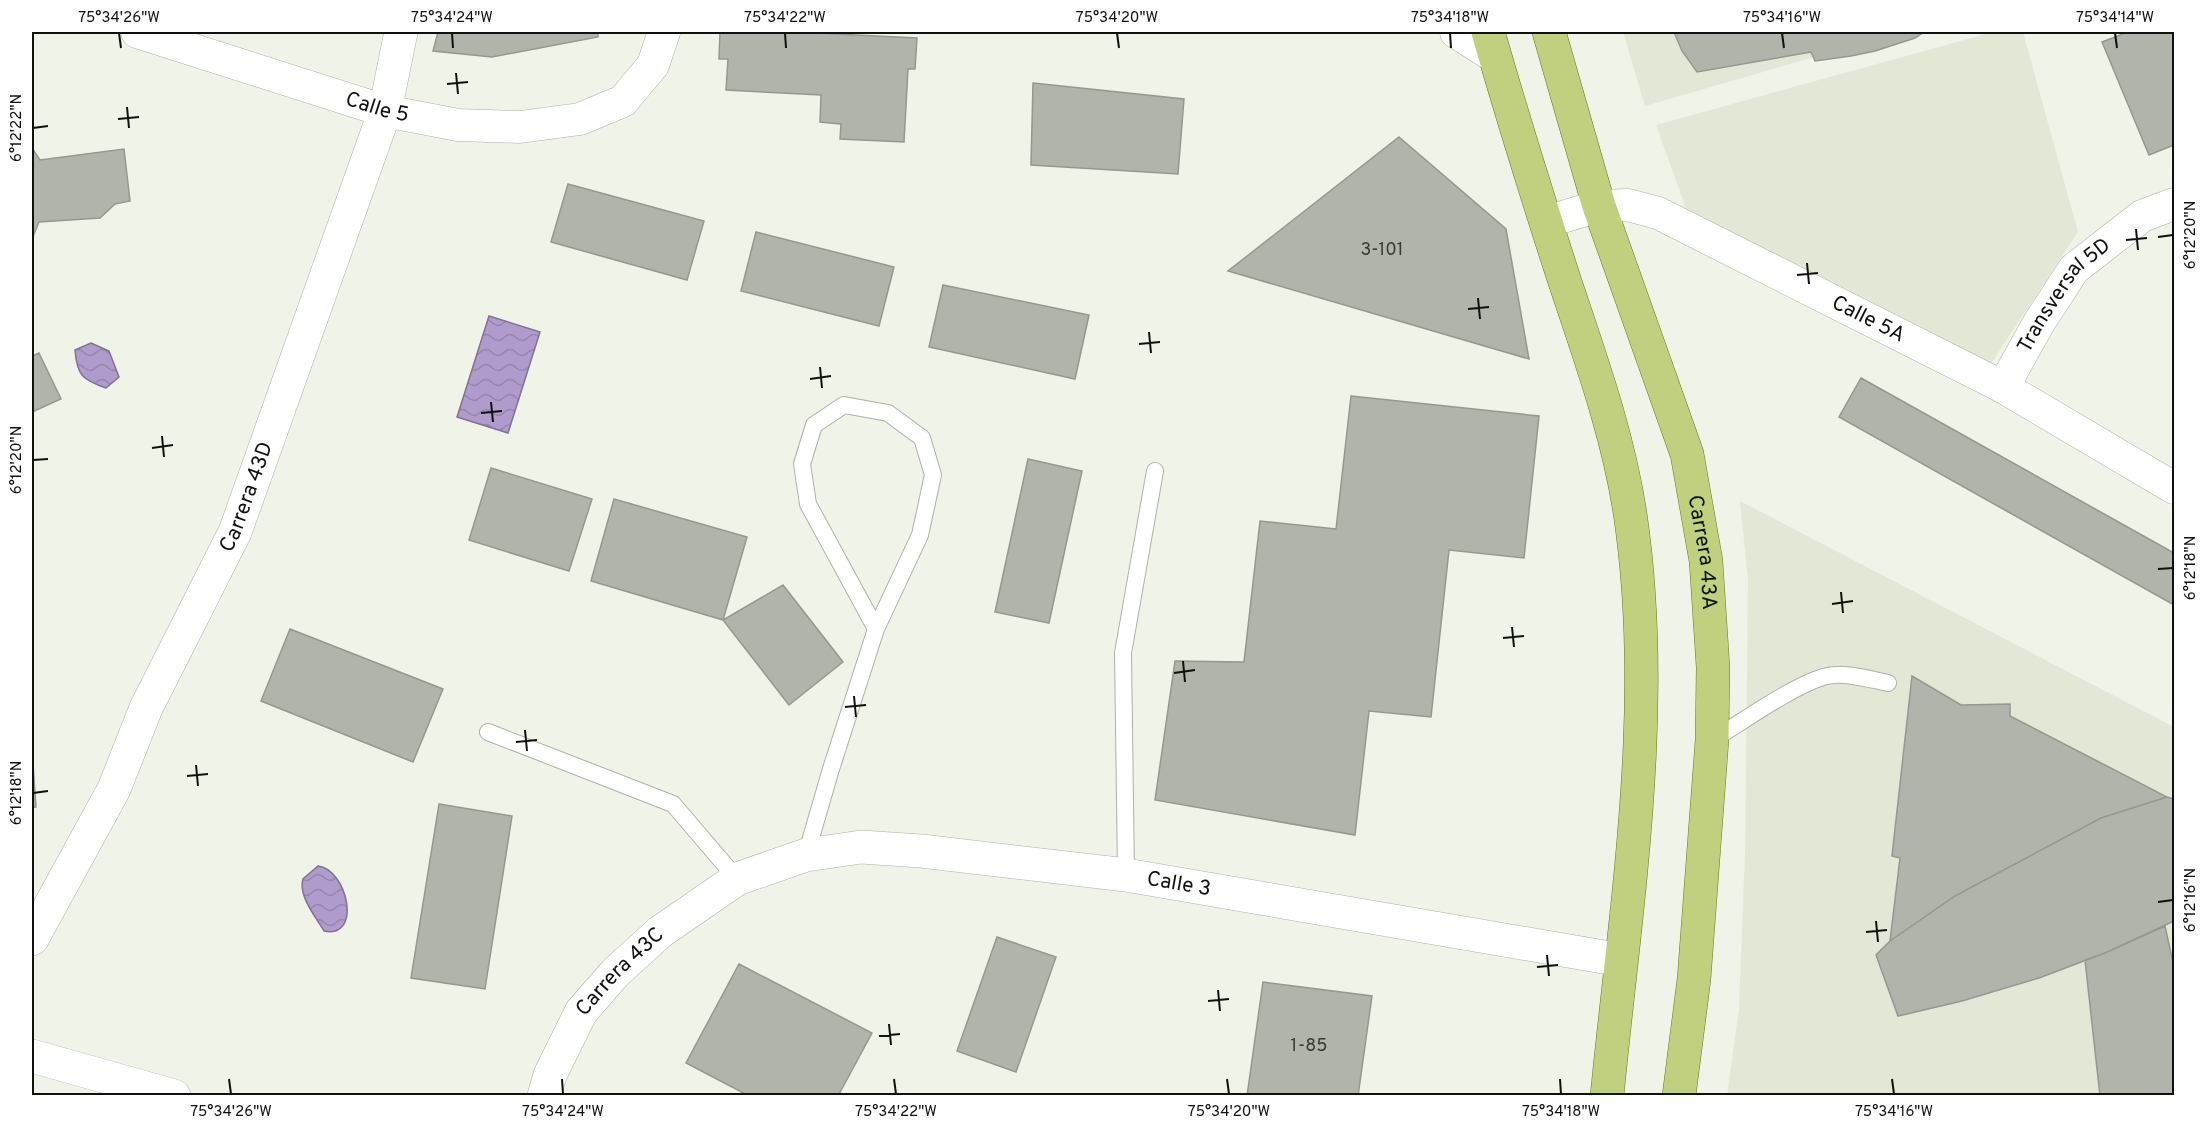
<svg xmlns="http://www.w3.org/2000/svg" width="2206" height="1127" font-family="Overpass,sans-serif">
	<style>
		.built { fill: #e3e8d6 }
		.water { fill: url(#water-waves); stroke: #807293; stroke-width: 1.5 }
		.building { fill: #b0b4aa; stroke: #95988e; stroke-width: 1.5 }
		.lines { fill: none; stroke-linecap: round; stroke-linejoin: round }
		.lane-casing { stroke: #adb0a7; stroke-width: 18 }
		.street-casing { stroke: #adb0a7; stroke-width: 33 }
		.secondary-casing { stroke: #adb0a7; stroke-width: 34 }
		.primary-casing { stroke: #66791f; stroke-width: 34 }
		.lane { stroke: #fff; stroke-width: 16 }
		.street { stroke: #fff; stroke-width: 32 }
		.secondary { stroke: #fff; stroke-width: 33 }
		.primary { stroke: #bfd07e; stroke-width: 33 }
		.ticks { fill: none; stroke: #10110e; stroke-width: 2 }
		.labels { text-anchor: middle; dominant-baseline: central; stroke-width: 4.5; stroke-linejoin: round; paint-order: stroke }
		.number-label { font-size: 18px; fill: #383a35 }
		.street-label { font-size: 21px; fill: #10110e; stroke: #fff }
		.neatline { fill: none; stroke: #10110e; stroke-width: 2 }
		.ticks-label { font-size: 15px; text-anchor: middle; fill: #10110e }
	</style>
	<defs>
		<pattern id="water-waves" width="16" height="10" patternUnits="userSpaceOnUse" patternTransform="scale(1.5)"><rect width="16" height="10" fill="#b09ccc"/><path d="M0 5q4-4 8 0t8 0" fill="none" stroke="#9685ae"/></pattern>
	</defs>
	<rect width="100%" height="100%" fill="#f0f3e8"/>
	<path class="built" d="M1623 32H1901L1645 106Z
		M1993 32H2023L2078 232 1990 365 1688 214 1656 125Z
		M1740 501 2174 727V1095L1727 1096 1739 1008 1745 853 1748 580Z"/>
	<path class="water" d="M489 316 540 332 508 433 457 417Z
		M91 343 109 351 119 377 106 388C83 380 77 376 75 350Z
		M318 866C347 869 363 939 324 931 316 917 298 896 303 879Z"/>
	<path class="building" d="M438 32H598V37L492 57 433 51Z
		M720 32H795L917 38 915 69H908L904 142 840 139 841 124 820 122 821 95 726 90 728 59H719Z
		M1674 32H1924L1915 38 1875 51 1851 56 1815 61 1811 52 1697 72 1682 51Z
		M2128 32H2174V145L2149 155 2102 42Z
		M1033 83 1184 99 1178 174 1031 165Z
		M1399 137 1506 229 1529 359 1228 271Z
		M32 148 40 160 124 149 130 201 115 204 100 218 39 222 32 239Z
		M568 184 704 221 687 280 551 242Z
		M756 232 894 267 879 326 741 291Z
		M943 285 1089 315 1075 379 929 347Z
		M39 353 61 399 32 412V356Z
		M1861 378 2174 553V605L1839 417Z
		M1351 396 1539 416 1524 558 1449 550 1431 717 1369 711 1355 835 1155 800 1175 661 1244 662 1260 521 1336 529Z
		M1028 459 1082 471 1049 623 995 612Z
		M491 468 592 499 569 571 469 540Z
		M614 499 747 537 723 620 591 581Z
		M783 585 843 662 789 705 723 620Z
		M290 629 443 689 413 762 261 701Z
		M1912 676 1961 705 2010 704V716L2167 797 2101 818 1955 896 1890 941 1900 858 1892 856Z
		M32 750 36 807 32 808Z
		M2167 797 2174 799V921L2105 953 2039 978 1962 1001 1898 1016 1876 955 1890 941 1955 896 2101 818Z
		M439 804 512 816 485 989 411 978Z
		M2165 926 2174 967V1096H2100L2085 960 2105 953Z
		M997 937 1056 957 1016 1072 957 1051Z
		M739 964 872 1033 838 1096H749L686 1063Z
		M1263 982 1372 996 1358 1096H1247Z"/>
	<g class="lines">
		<g class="lane-casing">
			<path id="lane" d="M488 732 673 804 737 879
				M1712 740C1744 721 1789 688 1823 677 1843 671 1868 679 1888 683
				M806 855 831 769 876 629 920 535 933 475 922 438 888 413 844 405 814 425 802 464 808 504 876 629
				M1126 875 1123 653 1155 471"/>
		</g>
		<g class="street-casing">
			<g id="street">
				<path id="s1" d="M137 32 385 111 458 125 520 127 580 119 623 101 653 65 664 32"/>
				<path d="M1456 32 1495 57"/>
				<path id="s2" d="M1546 222 1599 206 1628 205 1658 213 2003 387 2174 488"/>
				<path id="s3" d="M2003 387 2040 321 2074 269 2142 216 2174 204"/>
			</g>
		</g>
		<g class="secondary-casing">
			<g id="secondary">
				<path id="s4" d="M32 939 114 789 146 708 235 532 385 111 401 32"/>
				<path d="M32 1056 174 1096"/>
				<path id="s5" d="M544 1096 550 1075 581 1012 615 973 660 932 737 879 806 855 861 847 921 851 1126 875 1621 960"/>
			</g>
		</g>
		<g class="primary-casing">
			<g id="primary">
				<path d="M1488 32C1512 115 1538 199 1565 282 1590 357 1618 434 1630 513 1659 706 1626 903 1607 1096"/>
				<path id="s6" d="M1549 32 1599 206 1687 454 1706 561 1713 667 1712 740 1694 979 1679 1096"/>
			</g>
		</g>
		<use href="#lane" class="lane"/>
		<use href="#street" class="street"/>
		<use href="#secondary" class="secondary"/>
		<use href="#primary" class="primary"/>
	</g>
	<path class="ticks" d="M119 33 121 48M452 33 453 48M785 33 786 48M1117 33 1119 48M1450 33 1451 48M1782 33 1784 48M2115 33 2117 48M456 73 458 94M447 84 468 82M127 107 129 128M118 119 139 117M33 128 48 126M2136 229 2138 250M2158 237 2173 235M2126 240 2147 238M1807 263 1809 284M1797 275 1818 273M1478 298 1480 319M1468 309 1489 307M1149 332 1151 353M1139 344 1160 342M820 367 822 388M810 379 831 376M491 402 493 422M481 413 502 411M162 436 164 457M152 448 173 445M33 460 48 459M2158 569 2173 568M1841 592 1843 613M1832 604 1853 601M1512 627 1514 647M1503 638 1524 636M1183 661 1185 682M1174 673 1195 670M854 696 856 717M845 707 866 705M525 730 527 751M516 742 537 740M196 765 198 786M187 776 208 774M33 793 48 791M2158 902 2173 900M1876 921 1878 942M1866 932 1887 930M1547 955 1549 976M1537 967 1558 965M1218 990 1220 1011M1208 1001 1229 999M889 1024 891 1045M879 1036 900 1034M229 1079 231 1094M562 1079 563 1094M894 1079 896 1094M1227 1079 1229 1094M1560 1079 1561 1094M1892 1079 1894 1094"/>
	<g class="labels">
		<g class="number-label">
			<text x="1382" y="250">3-101</text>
			<text x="1309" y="1046">1-85</text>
		</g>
		<g class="street-label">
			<text stroke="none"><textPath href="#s1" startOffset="252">Calle 5</textPath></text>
			<text stroke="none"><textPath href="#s3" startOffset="111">Transversal 5D</textPath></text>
			<text stroke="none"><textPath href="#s2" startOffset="351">Calle 5A</textPath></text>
			<text stroke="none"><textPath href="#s4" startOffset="492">Carrera 43D</textPath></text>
			<text stroke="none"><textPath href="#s6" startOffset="544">Carrera 43A</textPath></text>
			<text stroke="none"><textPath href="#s5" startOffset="747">Calle 3</textPath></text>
			<text stroke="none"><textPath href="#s5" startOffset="148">Carrera 43C</textPath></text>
		</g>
	</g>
	<rect width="2206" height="1127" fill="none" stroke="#ffffff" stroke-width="66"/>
	<rect x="33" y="33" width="2140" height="1061" class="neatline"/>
	<g class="ticks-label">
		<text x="119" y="22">75°34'26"W</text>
		<text x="452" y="22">75°34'24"W</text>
		<text x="785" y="22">75°34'22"W</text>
		<text x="1117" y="22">75°34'20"W</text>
		<text x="1450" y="22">75°34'18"W</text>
		<text x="1782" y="22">75°34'16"W</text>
		<text x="2115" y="22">75°34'14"W</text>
		<text transform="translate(16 128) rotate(-90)" y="5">6°12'22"N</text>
		<text transform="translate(2190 235) rotate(-90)" y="5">6°12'20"N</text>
		<text transform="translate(16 460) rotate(-90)" y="5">6°12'20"N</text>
		<text transform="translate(2190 568) rotate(-90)" y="5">6°12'18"N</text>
		<text transform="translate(16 793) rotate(-90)" y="5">6°12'18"N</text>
		<text transform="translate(2190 900) rotate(-90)" y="5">6°12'16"N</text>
		<text x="231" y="1116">75°34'26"W</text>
		<text x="563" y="1116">75°34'24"W</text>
		<text x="896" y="1116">75°34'22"W</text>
		<text x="1229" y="1116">75°34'20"W</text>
		<text x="1561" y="1116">75°34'18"W</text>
		<text x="1894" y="1116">75°34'16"W</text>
	</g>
</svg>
